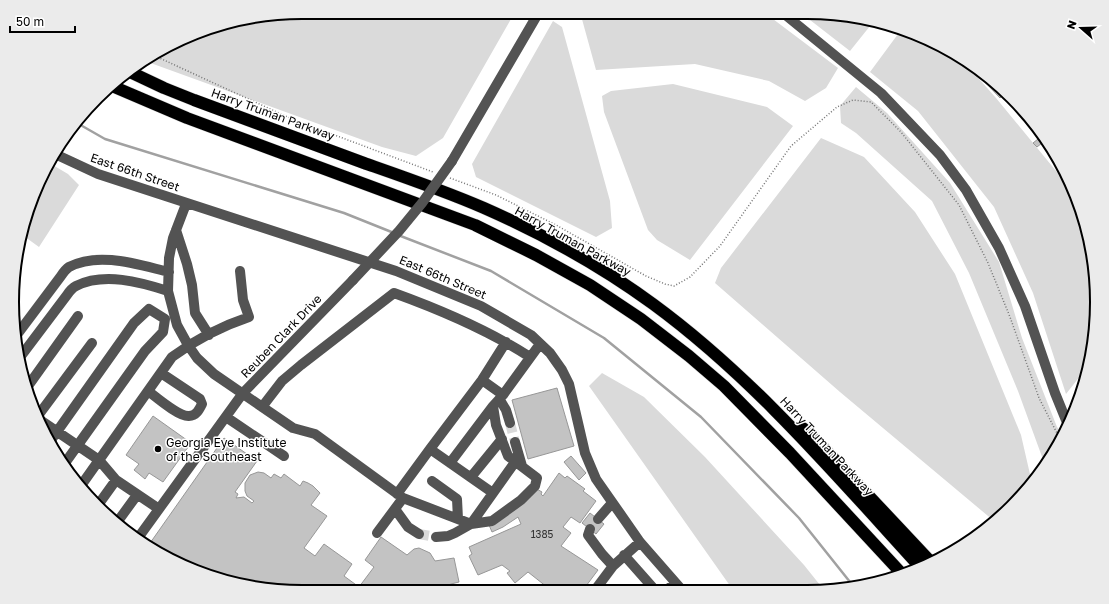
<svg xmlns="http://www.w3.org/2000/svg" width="1109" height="604" font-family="'Golos Text',sans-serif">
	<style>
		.green { fill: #dadada }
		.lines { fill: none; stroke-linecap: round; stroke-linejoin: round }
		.stream { stroke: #a1a1a1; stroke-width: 2.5 }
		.building { fill: #c3c3c3; stroke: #979797 }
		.minor-tunnel { stroke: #d9d9d9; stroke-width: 10; stroke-dasharray: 10 5; stroke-linecap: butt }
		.highway-casing { stroke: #dbdbdb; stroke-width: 13 }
		.path { stroke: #757575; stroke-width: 1.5; stroke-dasharray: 1 2; stroke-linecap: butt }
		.minor { stroke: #535353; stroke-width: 10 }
		.highway { stroke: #000; stroke-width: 12 }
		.minor-bridge { stroke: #535353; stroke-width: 10 }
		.poi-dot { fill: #000; stroke: #fff; stroke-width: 1.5 }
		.labels { text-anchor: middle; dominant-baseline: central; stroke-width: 3; stroke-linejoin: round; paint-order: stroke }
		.number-label { font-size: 10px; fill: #313131 }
		.street-label { font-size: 12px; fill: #000; stroke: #fff }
		.poi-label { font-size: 12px; fill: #000; stroke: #fff; text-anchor: start }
		.rim { fill: none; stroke: #000; stroke-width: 2 }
	</style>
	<rect width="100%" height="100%" fill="#fff"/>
	<path class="green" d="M302 12H515L443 138 416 156 382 147 145 61 209 27Z
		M580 12 765 13 838 68 826 88 805 101 769 81 695 64 596 70Z
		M801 13H826L874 21 850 51Z
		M553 21 562 27 610 201 612 228 596 237 476 177 472 164Z
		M901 30 956 53 996 98 1075 194 1087 227 1096 283 1095 340 1088 366 1066 394 1033 293 994 207 918 111 870 72Z
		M673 84 767 107 793 126 690 260 657 240 648 230 604 112 602 96 611 91Z
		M856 87 887 113 950 183 999 262 1022 338 1057 427 1064 435 1058 447 1045 465 1018 391 969 273 932 201 856 133 841 123 840 106Z
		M821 138 864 157 915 212 955 274 1021 435 1032 483 1025 493 994 521 840 392 715 283 721 268Z
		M51 164 68 174 79 185 39 247 21 234 22 227Z
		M602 373 644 397 705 457 804 565 824 590H733L589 386Z"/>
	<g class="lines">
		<path class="stream" d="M77 123 105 139 344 213 394 233
			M398 235 491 271 604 338 701 417 799 518 854 587"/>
	</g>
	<path class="building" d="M991 79 998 84 1006 92 1000 98 986 83Z
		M1019 106 1022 109 1018 113 1015 110Z
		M1038 139 1042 143 1037 147 1033 143Z
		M557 388 574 446 528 459 512 400Z
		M153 416 191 443 163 482 149 473 145 479 139 474 134 470 139 464 126 455Z
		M224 438 257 461 235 492 238 494 236 498 244 497 252 503 254 501 247 496 245 491V483L250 475 258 472 264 473 271 478 274 474 281 478 284 474 300 486 303 481 308 483 313 486 320 493 311 505 327 516 304 548 315 556 324 544 352 564 344 576 359 587 374 567 365 560 381 537 407 555 414 549 419 548 430 553 435 561 454 558 459 582 451 584 449 585 457 591H283L227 582 157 553 148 546Z
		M571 456 586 473 579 480 564 462Z
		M559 473 565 478 567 476 585 489 583 491 596 501 580 523 571 517 563 527 571 533 561 546 598 570 583 590 552 591 528 572 515 583 507 573 510 571 502 565 478 575 469 556 472 554 469 547 521 524 518 517 503 527 492 532 489 525 535 488 542 492 541 494 543 496Z
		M590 513 604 524 596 534 582 523Z"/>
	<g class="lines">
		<path class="minor-tunnel" d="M510 423 515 442
			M419 534 436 537"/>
		<g class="highway-casing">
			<path id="highway" d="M128 71 164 88 194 100C251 121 307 142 364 163 404 177 445 191 484 208 543 234 601 266 653 304 754 378 836 475 920 567
				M112 86 187 118 475 225 536 255 590 285 641 319 689 356 724 386 790 453 903 575
				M803 428 821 445 931 562"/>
		</g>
		<path class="path" d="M155 56 292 119 433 172
			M450 178 496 195 556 225 646 276 665 284 674 286 690 277 720 246 791 146 837 107 853 100 871 102 901 132 959 205 988 263 1010 317 1039 398 1061 441"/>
		<path class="minor" d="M783 13 881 93 940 155 966 190 999 248 1025 306 1055 393 1068 425
			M55 154 98 174 396 271 481 306 531 335 550 353 562 370 569 384 585 453 596 479 640 542 682 590
			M452 161 539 12
			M186 204 173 238 169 258 168 291 177 325 188 345 197 358 214 374 293 428 315 434 403 498 471 524 492 521 521 500 535 486 537 478 508 456 496 425 493 406 503 395 540 344
			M176 230 187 264 192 285 195 313 209 335
			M16 336 61 276C63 273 66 269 69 267 99 251 139 265 169 272
			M21 356 67 295C69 292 72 288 76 286 104 272 140 282 168 291
			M482 380 503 395
			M28 386 78 316
			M148 391C156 397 179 417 189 416 196 416 199 410 202 404L200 399 161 373
			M500 400 506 410 510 423
			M262 407 282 381 301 365 394 293C441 310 488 330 530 357
			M37 417 92 343
			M226 417 284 456
			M37 418 99 460 116 480 159 509
			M1067 421 1074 411
			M51 440 134 323 149 309 165 319 163 332 145 351 65 463
			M515 442 522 466
			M430 449 493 493
			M450 463 493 406
			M471 477 502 439
			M432 481 457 499 458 519
			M80 487 172 357C195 340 222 326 249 317L243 300 240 271
			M397 494 430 449 482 380 506 342
			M98 505 116 480
			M395 509 408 527 419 534
			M598 519 612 503
			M118 521 137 495
			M590 529 588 535 602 554 613 566
			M377 533 403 498
			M436 537 448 536 455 533 471 524 515 462
			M138 538 243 393 353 280
			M624 555 655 590
			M595 590 613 566 640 542
			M666 590 676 583"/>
		<use href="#highway" class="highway"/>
		<path class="minor-bridge" d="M353 280 399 231 422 203 452 161"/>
	</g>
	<circle class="poi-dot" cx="158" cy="449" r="4"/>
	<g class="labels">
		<g class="number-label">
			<text x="542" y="534">1385</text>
		</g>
		<g class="street-label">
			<text transform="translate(273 114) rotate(20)">Harry Truman Parkway</text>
			<text transform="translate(135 172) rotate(19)">East 66th Street</text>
			<text transform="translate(573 241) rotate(29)">Harry Truman Parkway</text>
			<text transform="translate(443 277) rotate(23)">East 66th Street</text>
			<text transform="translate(281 336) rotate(-46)">Reuben Clark Drive</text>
			<text transform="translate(827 446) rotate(47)">Harry Truman Parkway</text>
		</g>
		<g class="poi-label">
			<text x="166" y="442">Georgia Eye Institute<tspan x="166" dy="14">of the Southeast</tspan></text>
		</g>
	</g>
	<path d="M0 0H1109V604H0ZM302 19H807A283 283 0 0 1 1090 302V302A283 283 0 0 1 807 585H302A283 283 0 0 1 19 302V302A283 283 0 0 1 302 19Z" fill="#ebebeb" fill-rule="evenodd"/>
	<path class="rim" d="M302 19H807A283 283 0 0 1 1090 302V302A283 283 0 0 1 807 585H302A283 283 0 0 1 19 302V302A283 283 0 0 1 302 19Z"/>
	<g transform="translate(1081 28) rotate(290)" stroke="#ffffff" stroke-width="3" paint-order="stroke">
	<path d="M0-3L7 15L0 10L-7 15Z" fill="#000000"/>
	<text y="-6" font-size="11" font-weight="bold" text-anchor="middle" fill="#000000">N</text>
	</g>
	<path d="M10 26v6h65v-6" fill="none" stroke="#000000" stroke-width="2"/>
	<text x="16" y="26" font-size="12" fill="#000000" stroke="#ffffff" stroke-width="3" paint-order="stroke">50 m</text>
</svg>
